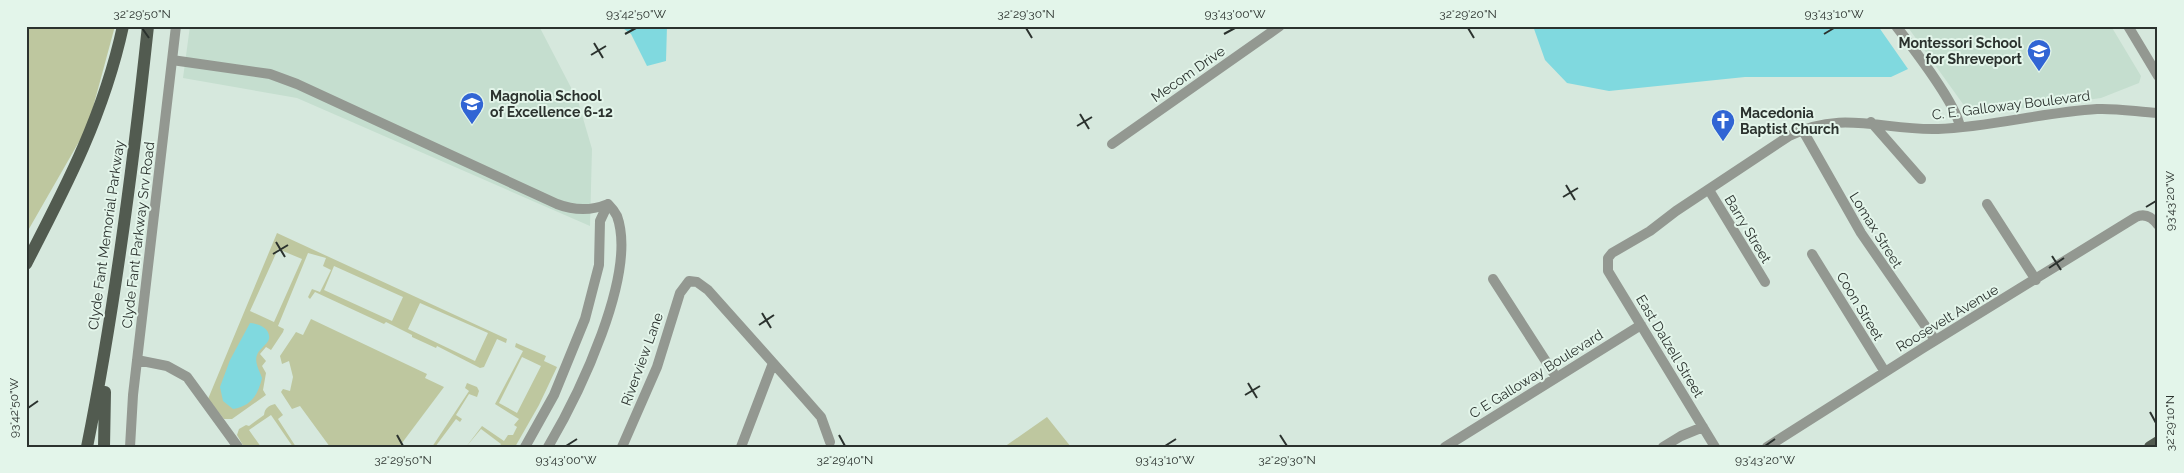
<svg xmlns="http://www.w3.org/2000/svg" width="2184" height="473" font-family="Raleway,sans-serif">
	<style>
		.built { fill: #c5decf }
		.green { fill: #bec79f; fill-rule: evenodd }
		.water { fill: #80d9df }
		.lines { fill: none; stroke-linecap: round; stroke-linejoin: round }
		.minor { stroke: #939891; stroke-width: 10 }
		.major { stroke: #525b50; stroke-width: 12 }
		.ticks { fill: none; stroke: #2b322e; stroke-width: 2 }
		.labels { text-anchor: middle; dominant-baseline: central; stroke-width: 4; stroke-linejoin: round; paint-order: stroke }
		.poi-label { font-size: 14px; font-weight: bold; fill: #2b322e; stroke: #e3f5ea; text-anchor: start }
		.street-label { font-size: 14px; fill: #2b322e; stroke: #e3f5ea }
		.neatline { fill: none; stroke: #2b322e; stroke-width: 2 }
		.ticks-label { font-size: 12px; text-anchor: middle; fill: #2b322e }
	</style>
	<rect width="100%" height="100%" fill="#d6e8dd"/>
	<path class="built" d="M190 26H539L578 101 592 149 590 226 297 98 183 78Z
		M1907 26H2111L2141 76 2139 83 2101 98 2028 108 1968 111Z"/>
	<path class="green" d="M26 26H115L88 126 26 234Z
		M277 233 507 339 506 343 497 339 484 367 480 368 437 346 436 348 412 337V335L386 322 384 324 315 292 310 299 308 297 312 289 320 292 331 270 323 266 326 258 308 253 278 326 284 329 283 332 271 350 266 347 260 354 266 361 262 366 266 373 263 390 266 395 232 419H224L208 399ZM278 249 302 259 274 322 250 311ZM334 266 403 297 392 321 324 290ZM420 303 488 333 475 361 408 329Z
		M311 319 427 374 425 378 444 387 399 447H330L300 406 292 409 281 392 283 389 290 391 293 377 289 361 282 364 280 356 296 332 303 335Z
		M516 343 546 356 544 361 557 367 539 405 515 447H499L501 444 481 429 466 447 482 426 504 441 508 435H513L517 427 514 425 519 419 495 404 523 351 515 347ZM522 357 541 366 517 413 499 403Z
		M467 383 477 387 479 391 477 397 469 394 456 415 462 419 460 422 456 419 435 447H432L469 391 465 388Z
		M275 404 283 415 278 419 296 447H293L271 415 249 430 261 447H244L237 435 239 429 246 425 249 426 264 415C265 408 268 406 275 404Z
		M1047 417 1071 447H1004Z"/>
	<path class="water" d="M620 26H667L666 61 647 66 631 34Z
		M1533 26H1878L1908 69 1891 77H1745L1609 91 1567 83 1545 60Z
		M250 323C257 323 271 328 269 339 267 345 259 349 257 355 254 362 260 372 262 378 258 395 251 406 233 409L223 401 220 387 230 360Z"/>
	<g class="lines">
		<path class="minor" d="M1896 26C1913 48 1956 103 1960 127
			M2128 26 2158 76
			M172 60 270 74 297 84 557 204C575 211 591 211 608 204
			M1871 122 1921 179
			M1802 129 1861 233 1935 340
			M1112 144 1280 26
			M1709 190 1765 282
			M1987 204 2036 280
			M1812 254 1885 372
			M1493 279 1556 377
			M137 360 167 366 187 377 238 447
			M130 447 133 395 176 26
			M525 447 554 395 585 319 599 265 600 221 608 204
			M548 447C578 396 638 274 617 216 615 212 611 207 608 204
			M622 447 657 367 680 293 689 281 697 282 708 290 807 401 821 417 830 442
			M741 447 773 363
			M1445 447 1641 325
			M1663 447 1681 436 1703 427
			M1715 447 1608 271V258L1612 253 1650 231 1676 211 1789 136C1842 109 1884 131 1938 129 1991 127 2044 112 2097 109 2117 108 2138 112 2158 113
			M1767 447 1923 348 2136 217C2145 213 2152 217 2158 225"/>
		<path class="major" d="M26 264C67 185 104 114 123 26
			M87 447C115 308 133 167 148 26
			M104 447 105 392
			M2150 447 2158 442"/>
	</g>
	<path class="ticks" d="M142 28 149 38M1026 28 1032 38M1468 28 1474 38M625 34 636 28M1224 34 1235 28M1824 34 1834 28M594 43 603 58M591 55 606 46M1080 114 1089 129M1077 126 1092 117M1566 185 1575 200M1563 197 1578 188M2146 207 2156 201M276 242 285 257M273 254 288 245M2052 256 2061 270M2049 268 2064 258M762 313 771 328M759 325 774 315M1248 383 1257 398M1245 395 1260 386M28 408 38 401M2150 412 2156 423M397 435 403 446M839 435 845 446M1280 435 1287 446M566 446 577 439M1165 446 1176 439M1765 446 1775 439"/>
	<defs>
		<g id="school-pin" transform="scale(1.25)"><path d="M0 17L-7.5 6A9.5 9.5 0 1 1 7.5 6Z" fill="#3165d4" stroke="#e3f5ea"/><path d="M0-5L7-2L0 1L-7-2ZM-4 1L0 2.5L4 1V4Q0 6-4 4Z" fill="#fff"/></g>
		<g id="church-pin" transform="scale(1.25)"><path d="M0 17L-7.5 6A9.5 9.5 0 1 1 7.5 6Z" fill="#3165d4" stroke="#e3f5ea"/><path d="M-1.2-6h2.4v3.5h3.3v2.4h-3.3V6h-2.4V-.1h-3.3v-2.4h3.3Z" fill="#fff"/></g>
	</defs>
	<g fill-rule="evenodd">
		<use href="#school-pin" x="2039" y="51"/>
		<use href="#school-pin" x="472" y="104"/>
		<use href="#church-pin" x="1723" y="121"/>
	</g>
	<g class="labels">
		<g class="poi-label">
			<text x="2022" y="43" text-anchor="end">Montessori School<tspan x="2022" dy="16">for Shreveport</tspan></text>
			<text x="490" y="96">Magnolia School<tspan x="490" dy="16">of Excellence 6-12</tspan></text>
			<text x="1740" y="113">Macedonia<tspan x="1740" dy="16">Baptist Church</tspan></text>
		</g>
		<g class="street-label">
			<text transform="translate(1188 74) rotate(-35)">Mecom Drive</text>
			<text transform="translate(2011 105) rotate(-7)">C. E. Galloway Boulevard</text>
			<text transform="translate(1748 229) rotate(59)">Barry Street</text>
			<text transform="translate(1876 230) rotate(58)">Lomax Street</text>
			<text transform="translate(106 235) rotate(-82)">Clyde Fant Memorial Parkway</text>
			<text transform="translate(138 235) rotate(-83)">Clyde Fant Parkway Srv Road</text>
			<text transform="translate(1860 306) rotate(59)">Coon Street</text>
			<text transform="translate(1947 318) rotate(-31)">Roosevelt Avenue</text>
			<text transform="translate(1670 346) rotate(59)">East Dalzell Street</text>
			<text transform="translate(642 359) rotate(-70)">Riverview Lane</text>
			<text transform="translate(1536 374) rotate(-32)">C E Galloway Boulevard</text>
		</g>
	</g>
	<rect width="2184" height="473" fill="none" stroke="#e3f5ea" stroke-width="55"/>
	<rect x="28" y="28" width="2128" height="418" class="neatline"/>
	<g class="ticks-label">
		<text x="142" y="18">32°29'50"N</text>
		<text x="636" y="18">93°42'50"W</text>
		<text x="1026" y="18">32°29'30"N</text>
		<text x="1235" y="18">93°43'00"W</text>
		<text x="1468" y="18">32°29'20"N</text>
		<text x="1834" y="18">93°43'10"W</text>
		<text transform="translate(2170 201) rotate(-90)" y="4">93°43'20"W</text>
		<text transform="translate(14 408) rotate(-90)" y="4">93°42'50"W</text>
		<text transform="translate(2170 423) rotate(-90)" y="4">32°29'10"N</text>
		<text x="403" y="464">32°29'50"N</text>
		<text x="566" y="464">93°43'00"W</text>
		<text x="845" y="464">32°29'40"N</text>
		<text x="1165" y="464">93°43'10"W</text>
		<text x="1287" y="464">32°29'30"N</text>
		<text x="1765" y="464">93°43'20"W</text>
	</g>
</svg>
